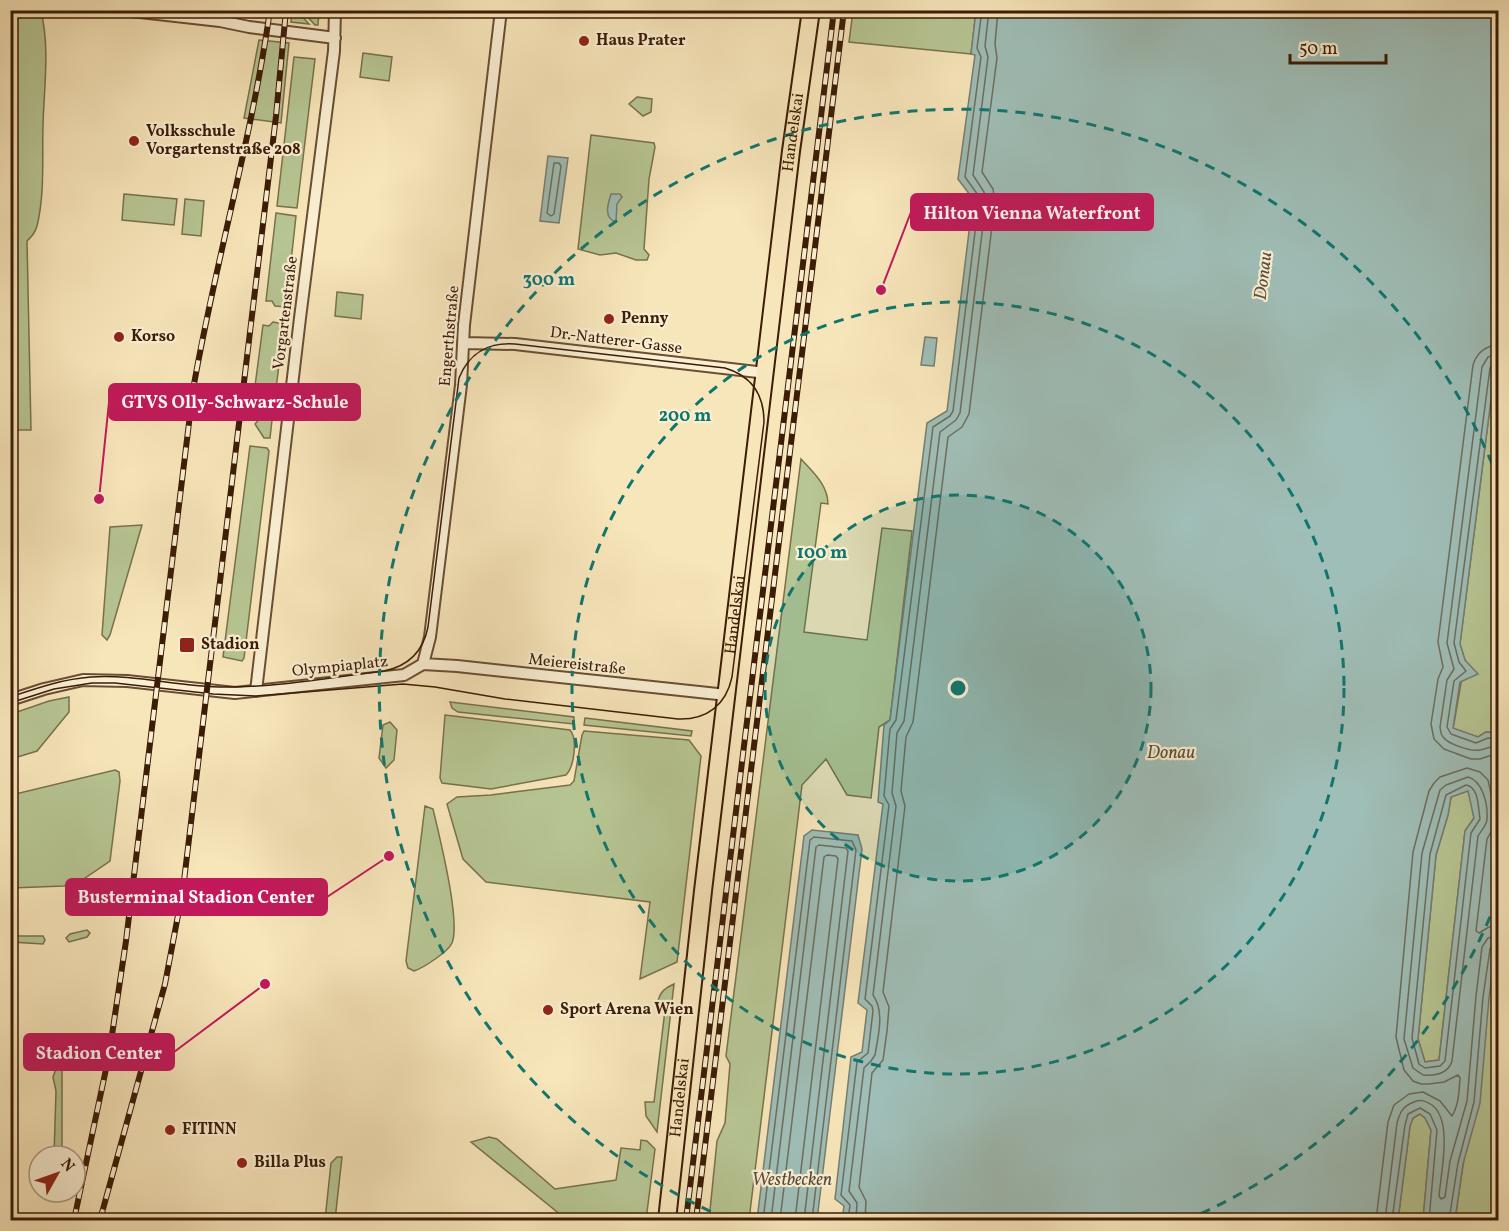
<svg xmlns="http://www.w3.org/2000/svg" width="1509" height="1231" font-family="Vollkorn,serif">
	<style>
		.green { fill: #b7c694; stroke: #79714c; stroke-width: 1.5 }
		.water { fill: #9fbeb7; stroke: #777d70; stroke-width: 1.5; fill-rule: evenodd }
		.lines { fill: none; stroke-linecap: round; stroke-linejoin: round }
		.shore { stroke: #6d6d5e; stroke-width: 1.5 }
		.street-casing { stroke: #6a4e32; stroke-width: 14 }
		.primary-casing { stroke: #3b1c05; stroke-width: 20 }
		.street { stroke: #faefd3; stroke-width: 10 }
		.primary { stroke: #f8e6bb; stroke-width: 16 }
		.tram { stroke: #3b1c05; stroke-width: 1.5 }
		.rail-casing { stroke: #3b1c05; stroke-width: 6 }
		.rail { stroke: #faefd3; stroke-width: 4; stroke-dasharray: 11; stroke-linecap: butt }
		.ring { fill: none; stroke: #0f766e; stroke-width: 3; stroke-dasharray: 10 8 }
		.poi-dot { fill: #8f2418; stroke: #faefd3; stroke-width: 2 }
		.labels { text-anchor: middle; dominant-baseline: central; stroke-width: 4.5; stroke-linejoin: round; paint-order: stroke }
		.poi-label { font-size: 16px; font-weight: bold; fill: #3b1c05; stroke: #faefd3; text-anchor: start }
		.street-label { font-size: 16px; fill: #3b1c05; stroke: #faefd3 }
		.water-label { font-size: 18px; font-style: italic; fill: #594d3a; stroke: #faefd3 }
		.centre { fill: #0f766e; stroke: #faefd3; stroke-width: 3 }
		.ring-label { font-size: 18px; text-anchor: middle; font-weight: bold; fill: #0f766e; stroke: #faefd3; stroke-width: 4.5; stroke-linejoin: round; paint-order: stroke }
		.leader { fill: none; stroke: #c2185b; stroke-width: 2 }
		.callout-dot { fill: #c2185b; stroke: #faefd3; stroke-width: 2 }
		.callout { fill: #c2185b; stroke: #c2185b; stroke-width: 2 }
		.callout-label { font-size: 18px; text-anchor: middle; font-weight: bold; fill: #fff }
	</style>
	<rect width="100%" height="100%" fill="#f8e6bb"/>
	<filter id="stains"><feTurbulence type="fractalNoise" baseFrequency=".00333" numOctaves="4"/><feColorMatrix values="0 0 0 0 .2 0 0 0 0 .09 0 0 0 0 .02 0 0 0 .5 -.17"/></filter>
	<radialGradient id="worn" r=".72"><stop offset=".6" stop-color="#630" stop-opacity="0"/><stop offset="1" stop-color="#630" stop-opacity=".3"/></radialGradient>
	<path class="green" d="M11 10 41 11C50 48 44 87 43 125 42 158 45 193 37 226 35 233 32 236 27 241L31 430H11Z
		M292 10 297 11 309 24 291 22Z
		M302 11H319L318 25H315Z
		M853 11H976L971 54 849 42Z
		M259 40 289 43 281 123 244 118Z
		M363 53 392 57 389 81 360 77Z
		M294 57 315 59 297 208 277 206Z
		M637 97 652 99 651 112 643 116 629 104Z
		M591 135 654 143 655 147 649 179 644 249 649 255 647 260H636L616 253 600 255 578 249Z
		M124 194 177 199 174 225 122 220Z
		M185 199 204 201 201 236 182 234Z
		M276 213 296 216 286 307 275 306 272 301H266Z
		M337 292 363 295 361 319 335 316Z
		M273 322 284 324 276 389 255 386 263 325 269 326Z
		M1498 344V733L1486 732 1478 737 1453 729 1465 660 1460 644Z
		M267 410 273 411 270 438H264L255 424Z
		M250 446 267 448 269 451 244 658 242 661 223 657Z
		M801 459C813 472 828 485 828 504L821 503 804 632 867 640 882 528 912 531 890 720 879 727 871 798 847 795 826 759 802 785 749 1220H709L717 1141 725 1123 730 1064 726 1056Z
		M142 525 110 635 107 640 102 635 110 527Z
		M69 697V712L37 751 11 759V714L49 701Z
		M450 702 574 717V724L458 712 452 708Z
		M445 715 570 730C578 739 574 767 566 775L491 789 442 783 440 778Z
		M585 718 692 731 691 736 584 725Z
		M390 722 397 730 394 760 386 768 379 758 383 725Z
		M584 731 689 740 701 756 677 962 640 979 650 902 486 882 463 859 447 804 457 797 491 795 570 785 574 781 582 735Z
		M115 770 119 772 120 781 110 861 82 880 64 886 11 888V795Z
		M1469 790 1474 818 1465 831 1439 1060 1425 1062 1418 1039 1436 855 1448 815 1451 797Z
		M425 806 433 809C439 835 461 921 452 943 448 952 423 968 414 971L408 968 406 961Z
		M1498 927V1220H1455Z
		M87 930 90 933 87 937 69 942 66 938 70 934Z
		M10 936H43L45 940 43 944 11 942Z
		M674 984 657 1132 646 1116 645 1102H654L665 1010 657 1008C658 995 662 989 674 984Z
		M57 1066 62 1070V1156H54L56 1091 53 1077Z
		M1420 1114 1425 1118 1431 1130 1423 1220H1398L1410 1126 1413 1118Z
		M489 1137 497 1139 555 1189 616 1180 621 1148 640 1150 641 1140 647 1141 655 1149 646 1220H567L471 1142Z
		M337 1157H342L335 1220H325L331 1163Z"/>
	<path class="water" d="M976 11H1498V344L1460 644 1465 660 1478 674 1460 682 1453 728 1478 737 1486 732 1498 733V927L1489 998 1480 1103 1463 1164 1455 1220H1423L1431 1130 1425 1118 1420 1114 1413 1118 1410 1126 1398 1220H842L844 1206 835 1199 851 1057 862 1052 867 1010 858 1003 883 804 878 802 884 725 890 720 927 423 947 411 973 199 958 179 975 55 971 54ZM1468 791 1474 818 1465 831 1439 1060 1425 1062 1418 1039 1436 855 1448 815 1451 797Z
		M548 156 568 158 559 223 540 221Z
		M611 194H620L622 197 617 204 616 222C603 218 608 204 611 194Z
		M925 337 937 338 934 366 921 365Z
		M812 830 858 835 862 849 817 1220H757L804 836Z"/>
	<g class="lines">
		<path class="shore" d="M554 163H559L561 166 554 214 551 216 547 213Z
			M1498 345C1485 346 1477 352 1473 365L1438 642 1443 667 1438 679 1431 724 1434 739 1444 749 1471 759H1480L1492 755H1498
			M1498 354 1488 357 1482 367 1447 643 1454 669 1447 680 1440 727C1441 732 1440 733 1443 737 1448 744 1471 752 1480 750 1488 749 1488 746 1498 746
			M1498 362 1493 363 1490 368 1454 643 1459 662 1466 671 1454 681 1447 727 1451 734 1476 743 1488 738 1498 739
			M1468 777C1483 781 1488 805 1487 819 1487 825 1481 831 1478 836L1452 1061C1448 1074 1435 1076 1423 1075L1413 1068 1404 1039 1422 853 1440 790 1446 785Z
			M1466 785C1479 787 1478 807 1480 819L1471 833 1445 1061 1440 1066 1425 1068 1419 1064 1412 1038 1430 854 1446 795Z
			M763 1220 810 840 814 837 852 841 856 850 812 1220
			M771 1220 816 847 819 845 846 848 848 851 804 1220
			M780 1220 824 857 827 855 836 856 838 859 795 1220
			M848 1220 850 1205 841 1195 857 1062 868 1053 873 1011 872 1006 865 999 889 805 884 796 890 729 896 720 933 427 950 416 953 411 979 200 978 195 965 177 981 57 977 48 982 10
			M856 1220 857 1203 849 1191 864 1068 871 1061 875 1055C878 1036 885 1012 873 995L896 806 892 793 897 733 904 721 940 432 956 420 960 413 986 201 984 192 973 175 988 57 985 46 989 10
			M865 1220 866 1201 859 1187 872 1073 883 1060 887 1031 889 1007 883 992 905 806 901 791 906 737 913 722 948 437 962 427 969 414 995 202 993 189 982 172 997 58 995 44 998 10
			M1376 1220 1388 1122 1394 1105 1409 1094 1423 1092 1440 1101 1452 1116C1459 1105 1459 1090 1460 1078L1458 1075 1444 1082 1429 1084H1421L1413 1081 1404 1070 1396 1037 1413 852 1429 791 1434 783 1440 777 1467 768 1480 772 1488 780 1496 816 1495 825 1487 839 1476 931 1479 933 1489 927 1498 926
			M1385 1220 1397 1123C1400 1112 1403 1106 1414 1102 1421 1099 1426 1101 1432 1105 1453 1121 1441 1172 1439 1196L1441 1199 1445 1197 1450 1161 1467 1101 1476 996 1482 947 1488 938 1498 935
			M1392 1220 1405 1125 1408 1114 1420 1108 1430 1114 1437 1130 1429 1220
			M1449 1220 1458 1163 1474 1102 1483 997 1490 949 1493 944 1498 943"/>
		<g class="street-casing">
			<path id="street" d="M122 10 220 21 249 27 335 38
				M463 343 515 344 766 373
				M423 664 430 637 461 385 464 325 501 10
				M423 664 457 666 727 695
				M256 691 300 318 334 51 335 10
				M10 700 44 689 83 680 127 681 235 693 404 675 423 664"/>
		</g>
		<g class="primary-casing">
			<g id="primary">
				<path id="s1" d="M667 1220 703 891 791 151 811 10"/>
			</g>
		</g>
		<use href="#street" class="street"/>
		<use href="#primary" class="primary"/>
		<path class="tram" d="M10 697C37 688 63 679 91 677 137 674 182 688 228 687 279 687 333 677 384 671 409 666 423 652 428 627L459 378C469 353 489 342 515 344L725 368C752 376 764 395 764 422L732 677C726 705 707 720 678 719L505 699 435 687 403 684 256 696 213 694 115 683H92L54 689 10 703"/>
		<g class="rail-casing">
			<path id="rail" d="M74 1220 109 1055 126 941 193 390C215 263 252 138 270 10
				M100 1220 165 984 183 889 276 116 286 10
				M686 1220 834 10
				M696 1220 844 10"/>
		</g>
		<use href="#rail" class="rail"/>
	</g>
	<circle cx="958" cy="688" r="193" fill="#0f766e" fill-opacity=".12"/>
	<g class="ring">
		<circle cx="958" cy="688" r="193"/>
		<circle cx="958" cy="688" r="386"/>
		<path d="M1497 900A579 579 0 0 1 1189 1219M727 1219A579 579 0 1 1 1497 476"/>
	</g>
	<g class="poi-dot">
		<circle cx="584" cy="41" r="6"/>
		<circle cx="134" cy="141" r="6"/>
		<circle cx="609" cy="319" r="6"/>
		<circle cx="119" cy="337" r="6"/>
		<rect x="179" y="637" width="16" height="16" rx="3"/>
		<circle cx="548" cy="1010" r="6"/>
		<circle cx="170" cy="1130" r="6"/>
		<circle cx="242" cy="1163" r="6"/>
	</g>
	<g class="labels">
		<g class="poi-label">
			<text x="596" y="41">Haus Prater</text>
			<text x="146" y="132">Volksschule<tspan x="146" dy="18">Vorgartenstraße 208</tspan></text>
			<text x="621" y="319">Penny</text>
			<text x="131" y="337">Korso</text>
			<text x="201" y="645">Stadion</text>
			<text x="560" y="1010">Sport Arena Wien</text>
			<text x="182" y="1130">FITINN</text>
			<text x="254" y="1163">Billa Plus</text>
		</g>
		<g class="street-label">
			<text stroke="none"><textPath href="#s1" startOffset="1095">Handelskai</textPath></text>
			<text transform="translate(286 313) rotate(-83)">Vorgartenstraße</text>
			<text transform="translate(450 336) rotate(-85)">Engerthstraße</text>
			<text transform="translate(616 341) rotate(7)">Dr.-Natterer-Gasse</text>
			<text stroke="none"><textPath href="#s1" startOffset="609">Handelskai</textPath></text>
			<text transform="translate(577 665) rotate(6)">Meiereistraße</text>
			<text transform="translate(340 667) rotate(-6)">Olympiaplatz</text>
			<text stroke="none"><textPath href="#s1" startOffset="123">Handelskai</textPath></text>
		</g>
		<g class="water-label">
			<text transform="translate(1264 276) rotate(-83)">Donau</text>
			<text x="1171" y="753">Donau</text>
			<text x="792" y="1180">Westbecken</text>
		</g>
	</g>
	<circle cx="958" cy="688" r="9" class="centre"/>
	<g class="ring-label">
		<text x="549" y="285">300 m</text>
		<text x="685" y="421">200 m</text>
		<text x="822" y="558">100 m</text>
	</g>
	<path class="leader" d="M881 290L911 212M99 499L109 402M389 856L327 897M265 984L174 1052"/>
	<g class="callout-dot">
		<circle cx="881" cy="290" r="6"/>
		<circle cx="99" cy="499" r="6"/>
		<circle cx="389" cy="856" r="6"/>
		<circle cx="265" cy="984" r="6"/>
	</g>
	<g class="callout">
		<rect x="911" y="194" width="242" height="36" rx="6"/>
		<rect x="109" y="384" width="251" height="36" rx="6"/>
		<rect x="66" y="879" width="261" height="36" rx="6"/>
		<rect x="24" y="1034" width="150" height="36" rx="6"/>
	</g>
	<g class="callout-label">
		<text x="1032" y="219">Hilton Vienna Waterfront</text>
		<text x="235" y="408">GTVS Olly-Schwarz-Schule</text>
		<text x="196" y="903">Busterminal Stadion Center</text>
		<text x="99" y="1059">Stadion Center</text>
	</g>
	<rect width="1509" height="1231" fill="none" stroke="#f8e6bb" stroke-width="36"/>
	<rect x="12" y="12" width="1485" height="1207" fill="none" stroke="#3b1c05" stroke-width="3"/>
	<rect x="18" y="18" width="1473" height="1195" fill="none" stroke="#3b1c05" stroke-width="1.5"/>
	<g transform="translate(57 1174) rotate(50)"><circle r="28" fill="#faefd3" stroke="#ae9b81" stroke-width="1.5"/>
	<path d="M0-4.5L10 22L0 15L-10 22Z" fill="#8f2418"/>
	<text y="-9" font-size="16" font-weight="bold" text-anchor="middle" fill="#3b1c05">N</text>
	</g>
	<path d="M1290 54v9h96v-9" fill="none" stroke="#3b1c05" stroke-width="3"/>
	<text x="1299" y="54" font-size="18" fill="#3b1c05" stroke="#faefd3" stroke-width="4.5" paint-order="stroke">50 m</text>
	<rect width="100%" height="100%" filter="url(#stains)"/>
	<rect width="100%" height="100%" fill="url(#worn)"/>
</svg>
